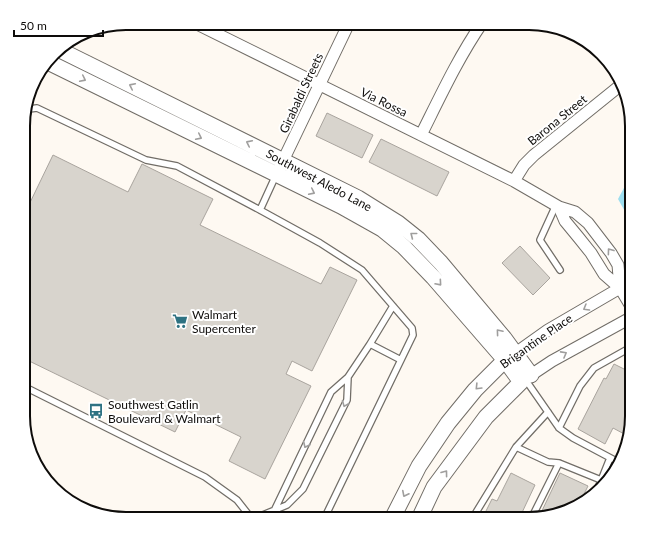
<svg xmlns="http://www.w3.org/2000/svg" width="655" height="542" font-family="Lato,sans-serif">
	<style>
		.water { fill: #9ddeef }
		.building { fill: #d8d4cd; stroke: #a9a49e }
		.lines { fill: none; stroke-linecap: round; stroke-linejoin: round }
		.lane-casing { stroke: #716d67; stroke-width: 8 }
		.street-casing { stroke: #716d67; stroke-width: 13 }
		.secondary-casing { stroke: #716d67; stroke-width: 17 }
		.lane { stroke: #fff; stroke-width: 5.5 }
		.street { stroke: #fff; stroke-width: 11 }
		.secondary { stroke: #fff; stroke-width: 15 }
		.oneway { stroke: #9f9e9d }
		.labels { text-anchor: middle; dominant-baseline: central; stroke-width: 4; stroke-linejoin: round; paint-order: stroke }
		.street-label { font-size: 12px; fill: #0e0c0a; stroke: #fff }
		.poi-label { font-size: 12px; fill: #0e0c0a; stroke: #fff; text-anchor: start }
		.rim { fill: none; stroke: #0e0c0a; stroke-width: 2 }
	</style>
	<rect width="100%" height="100%" fill="#fef9f2"/>
	<path class="water" d="M632 173V224L618 199Z"/>
	<path class="building" d="M327 113 373 135 362 158 316 136Z
		M381 139 449 172 437 196 369 162Z
		M53 155 128 192 142 164 213 199 200 225 321 284 330 267 357 280 312 371 292 361 286 374 311 386 265 479 229 461 241 437 186 410 175 432 23 358 24 215Z
		M520 246 550 278 533 295 502 263Z
		M614 364 632 373V423L628 436 613 428 605 444 578 429 604 378 606 379Z
		M511 473 535 485 519 519H482L492 499 497 501Z
		M560 473 588 486 579 504 568 511 539 517Z"/>
	<g class="lines">
		<g class="lane-casing">
			<path id="lane" d="M24 124 29 109 37 108 146 160 177 166 260 210 320 243 362 270 412 328 413 335 324 519
				M556 205 540 240 560 270
				M260 210 276 175
				M393 306 370 344 401 360
				M525 379 559 428 573 438 620 463
				M23 386 205 477 237 500 252 519
				M559 428 580 386 594 368 626 350 632 351
				M516 447 548 462 559 463
				M596 493 610 458
				M275 509 331 392 348 377
				M253 519 287 505 303 489 347 400 348 377 370 344
				M472 519 516 447 548 412
				M531 519 559 463 601 480"/>
		</g>
		<g class="street-casing">
			<path id="street" d="M195 23 514 181 559 207 575 212 588 223 611 253 618 265 620 288
				M421 135C440 97 458 58 482 23
				M280 167 349 23
				M514 181 524 165 534 155 622 84
				M559 207 565 221 579 238 591 253 604 274 620 288 632 308
				M510 357 548 330 620 288 632 282
				M525 379 552 361 632 317"/>
		</g>
		<g class="secondary-casing">
			<path id="secondary" d="M58 49 358 198 398 223 418 239 441 263 504 338 531 375
				M48 62 341 206 382 229 404 247 433 277 505 360 521 382 486 417 434 487 419 519
				M392 519 419 466 448 423 475 390 505 360"/>
		</g>
		<use href="#lane" class="lane"/>
		<use href="#street" class="street"/>
		<use href="#secondary" class="secondary"/>
	</g>
	<defs><path id="oneway-chevron" d="M-2-3.5L2.5 0L-2 3.5" fill="none" stroke-width="1.6" stroke-linecap="round" stroke-linejoin="round"/></defs>
	<g class="oneway">
		<use href="#oneway-chevron" transform="translate(83 79) rotate(26)"/>
		<use href="#oneway-chevron" transform="translate(132 86) rotate(-154)"/>
		<use href="#oneway-chevron" transform="translate(199 137) rotate(26)"/>
		<use href="#oneway-chevron" transform="translate(249 143) rotate(-154)"/>
		<use href="#oneway-chevron" transform="translate(312 192) rotate(26)"/>
		<use href="#oneway-chevron" transform="translate(413 235) rotate(-142)"/>
		<use href="#oneway-chevron" transform="translate(610 251) rotate(-126)"/>
		<use href="#oneway-chevron" transform="translate(439 283) rotate(49)"/>
		<use href="#oneway-chevron" transform="translate(586 308) rotate(150)"/>
		<use href="#oneway-chevron" transform="translate(499 332) rotate(-130)"/>
		<use href="#oneway-chevron" transform="translate(564 354) rotate(-29)"/>
		<use href="#oneway-chevron" transform="translate(478 387) rotate(134)"/>
		<use href="#oneway-chevron" transform="translate(345 404) rotate(112)"/>
		<use href="#oneway-chevron" transform="translate(306 445) rotate(115)"/>
		<use href="#oneway-chevron" transform="translate(445 473) rotate(-53)"/>
		<use href="#oneway-chevron" transform="translate(405 494) rotate(117)"/>
	</g>
	<defs>
		<g id="supermarket-bare" transform="scale(1.2)"><path d="M-6-5.5h2.5l.6 2H6L4.5 2H-2.5L-4.4-4H-6ZM-1.5 3.2a1.3 1.3 0 1 0 .1 0ZM3 3.2a1.3 1.3 0 1 0 .1 0Z" fill="#2e7282" stroke="#fff" stroke-width="2.5" paint-order="stroke"/></g>
		<g id="bus-bare" transform="scale(1.2)"><path d="M-5-6H5V4H4V6H2V4H-2V6H-4V4H-5ZM-3.5-4V0h7V-4ZM-3.5 1.2v1.5H-2V1.2ZM2 1.2v1.5H3.5V1.2Z" fill="#2e7282" stroke="#fff" stroke-width="2.5" paint-order="stroke"/></g>
	</defs>
	<g fill-rule="evenodd">
		<use href="#supermarket-bare" x="180" y="321"/>
		<use href="#bus-bare" x="96" y="411"/>
	</g>
	<g class="labels">
		<g class="street-label">
			<text transform="translate(301 93) rotate(-65)">Girabaldi Streets</text>
			<text transform="translate(384 102) rotate(26)">Via Rossa</text>
			<text transform="translate(557 120) rotate(-39)">Barona Street</text>
			<text transform="translate(319 180) rotate(28)">Southwest Aledo Lane</text>
			<text transform="translate(536 341) rotate(-35)">Brigantine Place</text>
		</g>
		<g class="poi-label">
			<text x="192" y="314">Walmart<tspan x="192" dy="14">Supercenter</tspan></text>
			<text x="108" y="404">Southwest Gatlin<tspan x="108" dy="14">Boulevard &amp; Walmart</tspan></text>
		</g>
	</g>
	<path d="M0 0H655V542H0ZM126 30H529A96 96 0 0 1 625 126V416A96 96 0 0 1 529 512H126A96 96 0 0 1 30 416V126A96 96 0 0 1 126 30Z" fill="#fff" fill-rule="evenodd"/>
	<path class="rim" d="M126 30H529A96 96 0 0 1 625 126V416A96 96 0 0 1 529 512H126A96 96 0 0 1 30 416V126A96 96 0 0 1 126 30Z"/>
	<path d="M14 30v6h89v-6" fill="none" stroke="#0e0c0a" stroke-width="2"/>
	<text x="20" y="30" font-size="12" fill="#0e0c0a" stroke="#ffffff" stroke-width="3" paint-order="stroke">50 m</text>
</svg>
